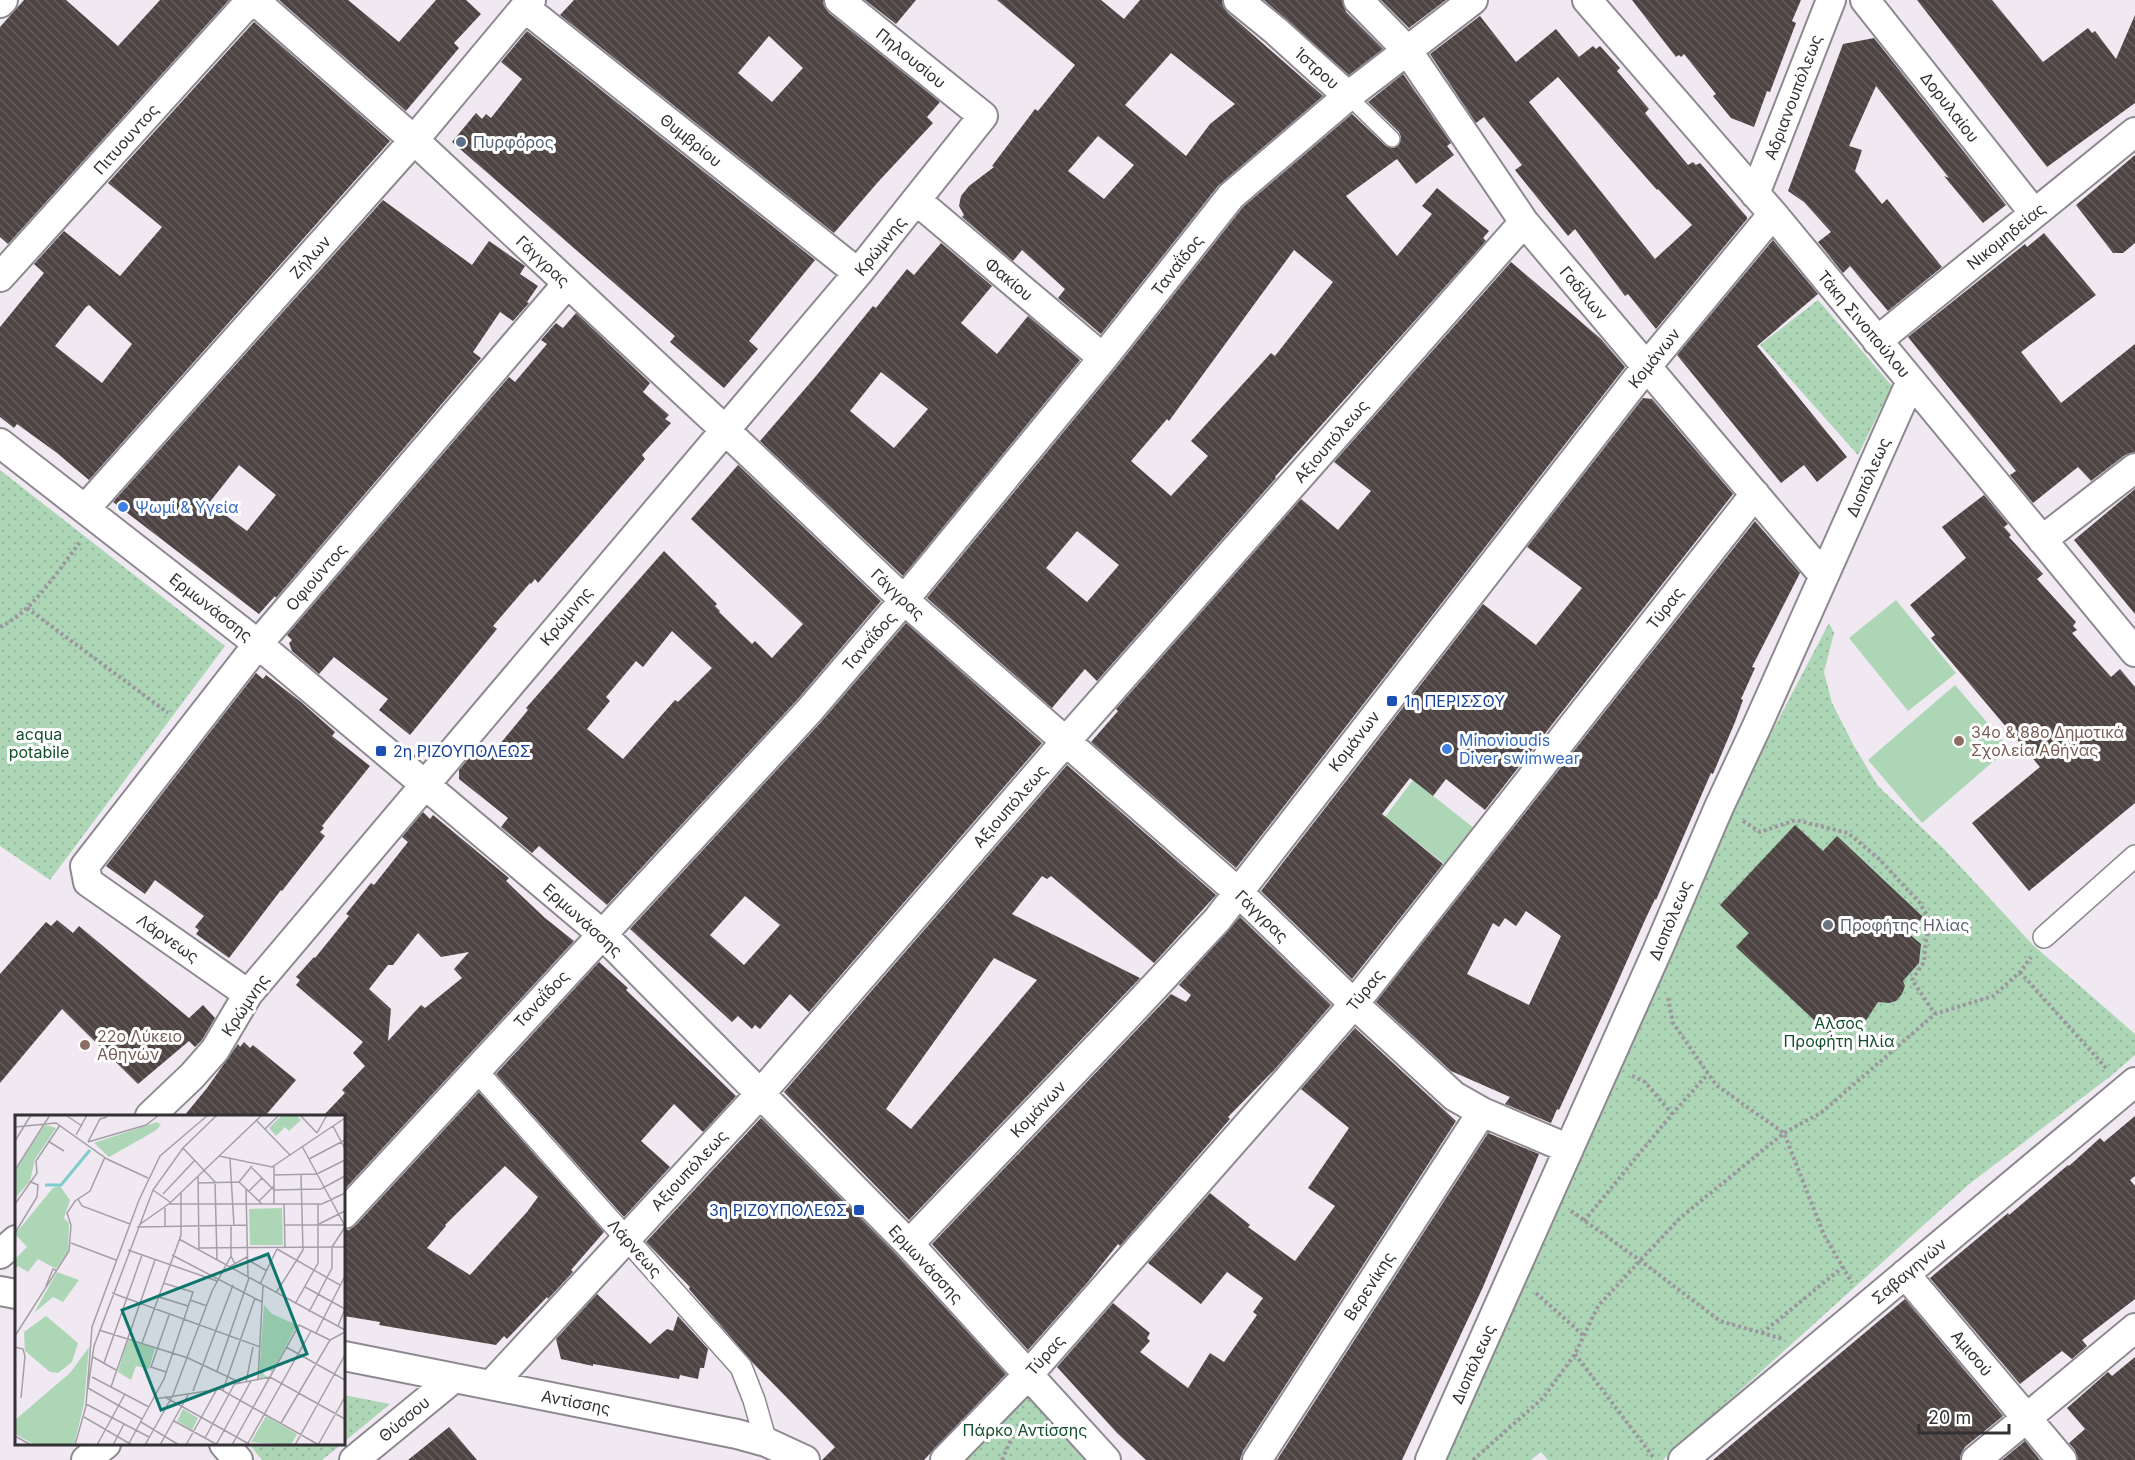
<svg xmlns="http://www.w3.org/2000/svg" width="2135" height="1460" font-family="Inter,sans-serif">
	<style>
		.grass { fill: #acd6b6 }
		.park { fill: url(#park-dots) }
		.building { fill: url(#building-back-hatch); fill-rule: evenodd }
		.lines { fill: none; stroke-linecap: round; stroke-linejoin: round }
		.service-casing { stroke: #8e8990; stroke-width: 18 }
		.pedestrian-casing { stroke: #8e8990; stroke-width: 24 }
		.minor-casing { stroke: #8e8990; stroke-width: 32 }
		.path { stroke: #9c979e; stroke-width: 4; stroke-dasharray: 3 3; stroke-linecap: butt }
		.service { stroke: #fff; stroke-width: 15 }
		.pedestrian { stroke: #fff; stroke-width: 21 }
		.minor { stroke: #fff; stroke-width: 28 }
		.service-dot { fill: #5c6f8a; stroke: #fff; stroke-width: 2 }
		.shop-dot { fill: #3f7fe0; stroke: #fff; stroke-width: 2 }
		.transit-dot { fill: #1a4fb4; stroke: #fff; stroke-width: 2 }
		.education-dot { fill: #8d6e63; stroke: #fff; stroke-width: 2 }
		.worship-dot { fill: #6b7280; stroke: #fff; stroke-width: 2 }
		.labels { text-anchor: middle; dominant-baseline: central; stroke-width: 6; stroke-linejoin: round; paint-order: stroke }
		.street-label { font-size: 16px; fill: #333134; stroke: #fff }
		.service-label { font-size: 16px; fill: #4e5e75; stroke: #fff; text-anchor: start }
		.shop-label { font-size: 16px; fill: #366cbe; stroke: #fff; text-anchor: start }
		.transit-label { font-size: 16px; fill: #164399; stroke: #fff; text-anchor: start }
		.education-label { font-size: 16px; fill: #785e54; stroke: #fff; text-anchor: start }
		.park-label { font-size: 16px; fill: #134f2b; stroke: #fff }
		.worship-label { font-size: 16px; fill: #5b616d; stroke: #fff; text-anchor: start }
		.inset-river { fill: none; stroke: #7ecdcd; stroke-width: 3 }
		.inset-road { fill: none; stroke: #a49fa6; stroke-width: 1.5 }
		.view { fill: #0f766e; fill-opacity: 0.15; stroke: #0f766e; stroke-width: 3 }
		.inset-edge { fill: none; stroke: #333134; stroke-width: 3 }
	</style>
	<defs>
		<pattern id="park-dots" width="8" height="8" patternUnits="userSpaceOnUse" patternTransform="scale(1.5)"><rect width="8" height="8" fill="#acd6b6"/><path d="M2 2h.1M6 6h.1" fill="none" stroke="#94b89d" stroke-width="1.8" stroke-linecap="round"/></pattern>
		<pattern id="building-back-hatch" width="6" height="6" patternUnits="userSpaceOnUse" patternTransform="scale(1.5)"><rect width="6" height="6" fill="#4e4444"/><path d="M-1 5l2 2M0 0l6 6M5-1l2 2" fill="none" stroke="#655d5d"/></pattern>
	</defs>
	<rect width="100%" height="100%" fill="#f0e9f2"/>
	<path class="grass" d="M1896 600 1956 673 1908 711 1849 638Z
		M1955 685 2009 748 1922 823 1868 760Z
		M1413 780 1479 832 1450 868 1385 817Z"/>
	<path class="park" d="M1818 300 1892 386 1858 455 1760 345Z
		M0 470 225 646 50 880 0 846Z
		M1829 623 1834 633 1824 672 1832 703 1854 746 1878 786 1944 849 2033 945 2135 1034V1055L2112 1075 1968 1185 1663 1460H1548L1541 1452 1531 1460H1437L1659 947Z
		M1022 1392 1033 1396 1094 1460H956Z
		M344 1395 390 1404 344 1442Z
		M249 1444H342L322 1460H262Z"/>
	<path class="building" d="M24 0H66L118 46 160 0H229L8 244 0 237V27Z
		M279 0H348L399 42 436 0H466L481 14 454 43 459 48 406 111Z
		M574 0H823L824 6 829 13 940 102 927 117 933 123 878 182 834 233 560 15ZM769 36 803 68 772 102 738 73Z
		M865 0H916L896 24Z
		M997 0H1101L1124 19 1140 0H1222L1223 6 1228 13 1323 96 1218 186 1101 334 1058 298 1065 289 1022 250 1013 261 962 217 964 215 959 206 961 196 969 186 994 167 992 166 1035 109 1038 111 1075 65ZM1171 53 1235 104 1210 124 1186 156 1125 105ZM1098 136 1134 165 1104 199 1068 171Z
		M1264 0H1342L1346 12 1383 49 1349 75Z
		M1381 0H1446L1409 28Z
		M1632 0H1801L1792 21 1796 23 1770 92 1767 91 1754 127 1731 118 1713 96 1716 94 1684 54 1681 57 1679 55 1676 57Z
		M1917 0H1992L2043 62 2088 28 2092 33 2095 31 2116 59 2135 15V103L2047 167Z
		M1480 16 1516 62 1556 29 1579 57 1593 46 1596 49 1600 46 1620 68 1617 71 1649 109 1645 113 1688 165 1693 162 1696 165 1700 163 1747 217V219L1656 329 1628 294 1625 296 1575 229 1568 236 1515 170 1522 165 1484 117 1476 123 1430 54ZM1558 77 1657 190 1658 189 1692 225 1655 259 1529 102Z
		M254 22 390 141 89 480 57 453 17 424 14 428 0 417V327L44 273 34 264 64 231 120 276 162 227 108 183ZM89 305 132 344 102 383 55 346 86 307Z
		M527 31 815 260 749 341 758 349 724 388 670 342 675 336 452 142 476 113 482 119 486 114 491 118 522 79 501 62Z
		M1874 38 2006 205 1983 223 1944 176 1949 178 1876 86 1849 146 1862 150 1855 171 1882 204 1887 199 1942 267 1888 311 1850 266 1843 273 1818 242 1831 232 1804 202 1788 191 1843 44Z
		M1403 74 1451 143 1447 146 1454 155 1416 184 1397 159 1346 196 1397 256 1432 214 1422 206 1437 188 1489 231 1483 238 1486 241 1275 477 1276 478 1097 681 1085 669 1052 708 927 598 1116 368 1243 207 1352 114 1386 146 1394 148 1399 145 1401 137 1399 132 1368 102ZM1294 250 1333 282 1275 356 1271 353 1191 441 1208 456 1171 496 1131 461 1167 419 1169 421ZM1077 531 1119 565 1087 602 1046 568Z
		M2135 155V243L2123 253H2113L2076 205Z
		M383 200 472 265 489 241 525 266 520 274 538 286 527 302 529 303 513 321 500 312 473 352 481 358 276 598 275 596 259 614 113 502ZM239 465 276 495 247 531 209 503Z
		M2044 233 2096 295 2021 352 2061 403 2135 344V452L2125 455 2091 481 2078 467 2033 503 2010 475 2016 471 1908 337 2025 244 2027 247Z
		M1773 240 1818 294 1757 346 1847 457 1817 482 1804 465 1781 483 1677 355Z
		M941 243 992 286 961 323 997 354 1028 316 1080 360 903 576 760 441 816 376 873 306 876 308 907 269 914 275ZM881 372 928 409 894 448 850 411Z
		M1511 262 1601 339 1625 367 1236 868 1091 742 1118 711 1116 709 1301 499 1338 530 1371 491 1334 462Z
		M576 313 650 383 643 392 669 415 665 419 671 423 642 455 645 459 538 583 535 579 531 584 530 583 493 626 497 629 410 735 379 710 388 699 334 657 319 674 292 651 289 643 292 640 287 635 509 377 515 382 547 344 541 340 556 323 563 328Z
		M1643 398 1652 399 1733 494 1485 810 1446 779 1433 796 1410 778 1382 814 1443 864 1352 979 1261 891 1483 604 1536 645 1582 588 1527 547Z
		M738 465 881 601 797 700 607 905 539 846 532 853 501 827 508 818 459 779V770L478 747 490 756 528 710 526 708 664 551 717 604 715 606 720 611 719 612 752 644 755 641 772 658 803 624 691 519ZM672 631 712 668 678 702 675 700 623 759 587 729 610 701 606 697 636 661 643 667Z
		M2135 489V614L2074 540Z
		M1984 495 2008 524 2004 527 2011 535 2009 537 2043 574 2037 579 2076 622 2073 626 2077 630 2072 633 2111 677 2120 669 2135 687V803L2029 891 1972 823 2040 767 1931 638 1935 635 1910 605 1966 558 1942 527Z
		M1755 521 1800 573 1752 667 1755 668 1741 699 1743 700 1735 722 1713 774 1711 773 1656 900 1655 899 1645 920 1611 997 1559 1110 1557 1109 1551 1123 1505 1104 1510 1097 1451 1071 1376 1002ZM1526 911 1561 936 1529 1005 1467 974 1493 923 1499 927 1505 918 1516 926Z
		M906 623 1042 743 809 1012 790 994 760 1029 755 1025 752 1029 738 1016 732 1022 630 929 821 722ZM745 896 780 925 744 965 710 935Z
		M256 673 263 679 266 675 301 702 335 732 332 736 370 766 322 826 324 828 320 832 325 836 282 891 281 890 229 958 196 934 199 930 195 927 204 916 155 880 145 894 106 866Z
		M1067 765 1216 895 1154 963 1051 876 1047 879 1042 876 1012 914 1140 978 909 1220 784 1092ZM994 958 1037 980 911 1129 886 1109Z
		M423 812 430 819 433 815 509 878 506 881 545 918 574 941 344 1190V1116H323L345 1093 342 1090 365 1066 353 1053 363 1042 296 985 300 980 296 977 314 957 315 958 349 916 346 914 371 883 374 885 408 842 402 837ZM418 933 441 957 469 952 454 969 462 978 425 1008 421 1005 388 1041 391 1009 369 989 388 965H393Z
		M1795 825 1823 851 1837 836 1923 917 1908 933 1921 944 1919 963 1903 981 1905 986 1902 994 1896 1001 1889 1003 1878 1002 1865 1022 1845 1023 1842 1020 1829 1034 1736 947 1749 933 1720 905Z
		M1240 917 1331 1005 1276 1068 1228 1117 1230 1119 1120 1246 1118 1244 1087 1283 1028 1350 932 1244 1171 994 1186 1002 1191 995 1179 985Z
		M57 920 73 933 79 926 189 1018 203 1005 215 1018 202 1040 195 1047 189 1041 138 1084 62 1009 0 1083V974L46 922 51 926Z
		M599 962 628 988 626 990 736 1096 703 1132 674 1104 641 1141 670 1167 624 1217 496 1074Z
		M1355 1028 1456 1121 1243 1451 1240 1460H1146L1117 1433 1057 1367 1113 1303 1150 1333 1147 1338 1150 1341 1140 1352 1188 1388 1210 1353 1224 1362 1257 1315 1253 1312 1263 1298 1227 1272 1201 1304 1148 1263 1210 1193 1250 1225 1248 1227 1295 1261 1335 1206 1308 1188 1349 1128 1301 1089Z
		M244 1042 250 1048 253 1045 296 1080 265 1116H184L207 1088 238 1044 240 1047Z
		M479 1092 604 1232 571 1270 573 1272 548 1299 547 1297 507 1339 504 1336 496 1345 379 1325 380 1322 344 1316V1230H349L356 1225ZM505 1166 538 1197 527 1212 470 1275 427 1248 446 1226 445 1225Z
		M2135 1116V1176L2130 1180 2135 1186V1299L2082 1340 2087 1346 2072 1359 2062 1351 2020 1384 1930 1278 2008 1213 2009 1215 2068 1165 2069 1166 2100 1138 2104 1142Z
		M761 1118 897 1255 1006 1374 924 1460H822L835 1447 753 1363 689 1289 690 1287 646 1242Z
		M1488 1133 1539 1154 1483 1287 1402 1460H1277Z
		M597 1294 650 1344 667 1329 673 1331 678 1316 708 1349 704 1368H700L698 1379 680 1375 679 1379 593 1364V1366L561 1359 556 1339Z
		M1905 1299 2003 1416 1965 1447 1961 1454 1960 1460H1713Z
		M2135 1357V1460H2078L2075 1450 2069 1443 2085 1429 2067 1408 2108 1372 2112 1376Z
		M449 1427 477 1460H408Z
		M2025 1441 2040 1460H2002Z"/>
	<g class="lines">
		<g class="service-casing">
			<path id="service" d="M1348 96 1392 139"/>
		</g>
		<g class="pedestrian-casing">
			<path id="pedestrian" d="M2044 937 2135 856
				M475 1069 741 1367 754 1400 766 1442"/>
		</g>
		<g class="minor-casing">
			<path id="minor" d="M254 0 414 140 724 429 904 600 1238 892 1354 1004 1454 1096 1482 1112 1569 1149
				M1238 0 1276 31 1348 96
				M1358 0 1407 50 1524 222 1824 576
				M1587 0 1773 214 2135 652
				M1865 0 2034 213
				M0 3 3 0
				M525 8 858 273
				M1755 194 1831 0
				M916 200 1103 358
				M0 277 251 0
				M1877 341 2135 132
				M0 443 258 644 602 934 909 1244 1106 1460
				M85 509 414 140 531 0
				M2042 540 2135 468
				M248 994 88 882 85 866 258 644 567 284
				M150 1116 192 1076 215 1050 248 994 858 273 983 116 839 0
				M344 1214 809 711 904 600 1103 358 1231 196 1348 96 1473 0
				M909 1244 1127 1016 1217 920 1647 366 1773 214
				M0 1254 16 1240
				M1905 1274 2062 1460
				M0 1291 16 1294
				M344 1356 737 1434 766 1442 805 1460
				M491 1385 760 1094 1066 741 1524 222
				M224 1444 238 1460
				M86 1460 106 1444
				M354 1460 454 1378
				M945 1460 1028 1375 1354 1004 1755 494
				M1257 1460 1482 1112
				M1430 1460 1659 947 1719 807 1757 726 1911 381
				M1683 1460 2135 1082
				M1976 1460 2135 1328"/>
		</g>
		<path class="path" d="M27 608 168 713
			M0 627C35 610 57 571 81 541
			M1743 821 1760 832 1796 820 1848 833 1879 859 1919 902 1931 922 1926 940 1924 962 1912 980 1935 1014
			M2020 972 2106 1068
			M1668 998 1673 1023 1716 1085 1784 1133 1824 1235 1852 1283
			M1632 1076 1645 1082 1672 1114
			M1571 1211 1641 1261 1720 1321 1783 1339
			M1584 1221 1672 1114 1708 1074
			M1536 1293 1584 1336
			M1762 1333 1843 1267
			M1575 1354 1654 1458
			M1002 1460 1014 1433
			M1473 1460 1543 1398 1575 1354 1598 1306 1680 1218 1784 1133 1822 1112 1935 1014 1993 996 2020 972 2031 957"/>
		<use href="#service" class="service"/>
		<use href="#pedestrian" class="pedestrian"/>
		<use href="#minor" class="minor"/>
	</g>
	<circle class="service-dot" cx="461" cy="142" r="6"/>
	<g class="shop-dot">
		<circle cx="123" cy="507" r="6"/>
		<circle cx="1447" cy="749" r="6"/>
	</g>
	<g class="transit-dot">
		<rect x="1386" y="695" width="12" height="12" rx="3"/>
		<rect x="375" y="745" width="12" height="12" rx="3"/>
		<rect x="853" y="1204" width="12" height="12" rx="3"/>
	</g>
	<g class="education-dot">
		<circle cx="1959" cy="741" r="6"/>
		<circle cx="85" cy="1045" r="6"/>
	</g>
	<circle class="worship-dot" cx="1828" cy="925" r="6"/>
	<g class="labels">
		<g class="street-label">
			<text transform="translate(911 58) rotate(39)">Πηλουσίου</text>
			<text transform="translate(1317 68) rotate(42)">Ίστρου</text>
			<text transform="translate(1793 97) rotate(-69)">Αδριανουπόλεως</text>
			<text transform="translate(1950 107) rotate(52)">Δορυλαίου</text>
			<text transform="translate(126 139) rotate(-48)">Πιτυουντος</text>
			<text transform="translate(691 140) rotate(39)">Θυμβρίου</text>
			<text transform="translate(2006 236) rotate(-39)">Νικομηδείας</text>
			<text transform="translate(880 246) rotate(-51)">Κρώμνης</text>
			<text transform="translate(310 257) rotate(-48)">Ζήλων</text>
			<text transform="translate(543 261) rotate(43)">Γάγγρας</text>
			<text transform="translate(1177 265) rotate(-52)">Ταναΐδος</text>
			<text transform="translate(1009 279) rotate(40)">Φακίου</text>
			<text transform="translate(1584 293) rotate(50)">Γαδίλων</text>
			<text transform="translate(1864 324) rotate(50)">Τάκη Σινοπούλου</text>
			<text transform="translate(1654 358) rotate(-51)">Κομάνων</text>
			<text transform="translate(1331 441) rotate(-49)">Αξιουπόλεως</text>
			<text transform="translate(1868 477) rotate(-66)">Διοπόλεως</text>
			<text transform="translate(316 577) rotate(-49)">Οφιούντος</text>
			<text transform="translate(898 594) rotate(43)">Γάγγρας</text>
			<text transform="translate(211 607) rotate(38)">Ερμωνάσσης</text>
			<text transform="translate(1665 608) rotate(-52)">Τύρας</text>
			<text transform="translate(566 616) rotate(-50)">Κρώμνης</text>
			<text transform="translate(869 641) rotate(-49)">Ταναΐδος</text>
			<text transform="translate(1354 741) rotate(-52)">Κομάνων</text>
			<text transform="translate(1010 806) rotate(-49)">Αξιουπόλεως</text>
			<text transform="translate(1262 916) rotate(44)">Γάγγρας</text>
			<text transform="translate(583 920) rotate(42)">Ερμωνάσσης</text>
			<text transform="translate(1670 920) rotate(-67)">Διοπόλεως</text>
			<text transform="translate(168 938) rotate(35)">Λάρνεως</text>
			<text transform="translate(1365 990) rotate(-51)">Τύρας</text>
			<text transform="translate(541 999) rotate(-47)">Ταναΐδος</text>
			<text transform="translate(245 1005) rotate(-56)">Κρώμνης</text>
			<text transform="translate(1038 1109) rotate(-46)">Κομάνων</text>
			<text transform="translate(689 1170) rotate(-47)">Αξιουπόλεως</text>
			<text transform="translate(635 1248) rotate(48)">Λάρνεως</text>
			<text transform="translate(926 1264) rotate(47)">Ερμωνάσσης</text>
			<text transform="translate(1909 1271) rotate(-40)">Σαβαγηνών</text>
			<text transform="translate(1369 1286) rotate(-57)">Βερενίκης</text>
			<text transform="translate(1972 1353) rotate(50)">Αμισού</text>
			<text transform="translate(1045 1355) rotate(-48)">Τύρας</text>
			<text transform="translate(1473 1364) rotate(-66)">Διοπόλεως</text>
			<text transform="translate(576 1402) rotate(11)">Αντίσσης</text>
			<text transform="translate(404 1419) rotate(-40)">Θύσσου</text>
		</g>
		<g class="service-label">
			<text x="473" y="142">Πυρφόρος</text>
		</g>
		<g class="shop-label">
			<text x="135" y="507">Ψωμί &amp; Υγεία</text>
			<text x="1459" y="740">Minovioudis<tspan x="1459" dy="18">Diver swimwear</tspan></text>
		</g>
		<g class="transit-label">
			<text x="1404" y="701">1η ΠΕΡΙΣΣΟΥ</text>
			<text x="393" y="751">2η ΡΙΖΟΥΠΟΛΕΩΣ</text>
			<text x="847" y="1210" text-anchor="end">3η ΡΙΖΟΥΠΟΛΕΩΣ</text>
		</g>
		<g class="education-label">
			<text x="1971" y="732">34ο &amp; 88ο Δημοτικά<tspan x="1971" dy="18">Σχολεία Αθήνας</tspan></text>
			<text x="97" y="1036">22ο Λύκειο<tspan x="97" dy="18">Αθηνών</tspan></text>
		</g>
		<g class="park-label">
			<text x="39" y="734">acqua<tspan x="39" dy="18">potabile</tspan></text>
			<text x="1839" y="1023">Αλσος<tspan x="1839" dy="18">Προφήτη Ηλία</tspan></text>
			<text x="1025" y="1430">Πάρκο Αντίσσης</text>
		</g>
		<g class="worship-label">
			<text x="1840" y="925">Προφήτης Ηλίας</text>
		</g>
	</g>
	<g transform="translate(15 1115)">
		<rect width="330" height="330" fill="#f0e9f2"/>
		<path d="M31 201 63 228 57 247 43 258 35 257 10 236 9 217Z" fill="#acd6b6"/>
		<path d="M74 232 69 289 59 330H20L0 319V305L55 258Z" fill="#acd6b6"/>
		<path d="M267 0H281L286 5 274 16 270 12 261 21 254 13ZM142 7 146 10 140 16 94 42 79 28ZM30 10 41 13 20 44 15 66 0 83V56ZM45 71 55 85 49 103 54 108 53 137 41 154 23 144 13 157 3 151 0 155V144L12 132 0 119 38 73ZM267 93 268 130H235L234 94ZM42 157 64 165 48 187 38 182 19 198ZM249 190 257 199 282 210 257 257 251 254 248 259 252 262 244 263ZM112 225 140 233 134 254 121 251 116 265 103 257ZM168 294 183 303 177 315 162 306ZM251 301 282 319 276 330 236 327Z" fill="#acd6b6"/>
		<path class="inset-river" d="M30 70H46L75 35"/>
		<path class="inset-road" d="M285 0 302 18M52 1 67 11M242 6 275 40M318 11 330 34M0 12 41 8 92 44 133 63M250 14 264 0M302 18 312 0M61 20 72 0M0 26 16 0M33 26 49 36M73 27 131 10 144 0M73 27 85 4 92 2M287 31 330 111M168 33 200 67 202 145M204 41 257 52 330 3M215 44 219 111M294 44 330 25M259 51V89M237 53 259 75 306 74 330 61M0 55 35 0M259 60 302 59 330 45M183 61 184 134M224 67 247 89M183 68 224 67 237 51M231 74 233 162M138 75 155 87M234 76 247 63M148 79 180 45M63 84 67 91 115 109M244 86 259 71M0 89 22 58 21 46 45 10M153 89H307L330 78M269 89 270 133M150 93V112M304 109 330 96M124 110 155 88 247 0M269 110H329M216 111V141L220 149M122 112 232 110M0 118 22 82 23 70 16 67M164 124 330 215M56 128 101 145M317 132 330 112M184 133 330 132M262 134 325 170M113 135 202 166M157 140 247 187M233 145 252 156M214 152 232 142M245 169 262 134M31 171 38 154 42 156M290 172 330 194M97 178 245 232M261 178 288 135 286 60M144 182 173 191M175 185 192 191M280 189 303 148V89M294 197 317 153V132M323 211 330 194M84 215 173 243 226 268M301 218 330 161M0 221 54 136 56 110 52 98 60 86 75 76 90 42M127 228 166 120V77M0 232 8 234 10 241 6 283M271 232 330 265M78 242 101 255M89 248 127 140M202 256 234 163M151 257 136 252 154 200M77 262 134 292M243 264 248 171M231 267 238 232M220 269 255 262 330 304M96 272 140 145M208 275 240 183M178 276 218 170M150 282 234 329M140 284 205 274 304 330M71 289 134 322M69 302 117 330M127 304 73 273 79 231 138 75 168 33 202 0M159 306 201 329M126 307 164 330M266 308 315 225 330 217M0 321 16 330M190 323 220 268M60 330 71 291 77 212 124 85 145 41 193 0M82 330 110 279M98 330 109 309M113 330 149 264 178 177 148 168M130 330 158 280 197 176 216 141M145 330 174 278M171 330 202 274M201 330 236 266M217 330 284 210 315 225M232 330 296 216M280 330 330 240M303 330 330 282"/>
		<path class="view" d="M253 139 292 239 146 295 107 195Z"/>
		<rect width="330" height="330" class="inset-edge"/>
	</g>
	<path d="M1919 1424v9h90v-9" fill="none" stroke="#333134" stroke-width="3"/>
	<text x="1928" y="1424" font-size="18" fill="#333134" stroke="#ffffff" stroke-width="4.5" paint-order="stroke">20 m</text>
</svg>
